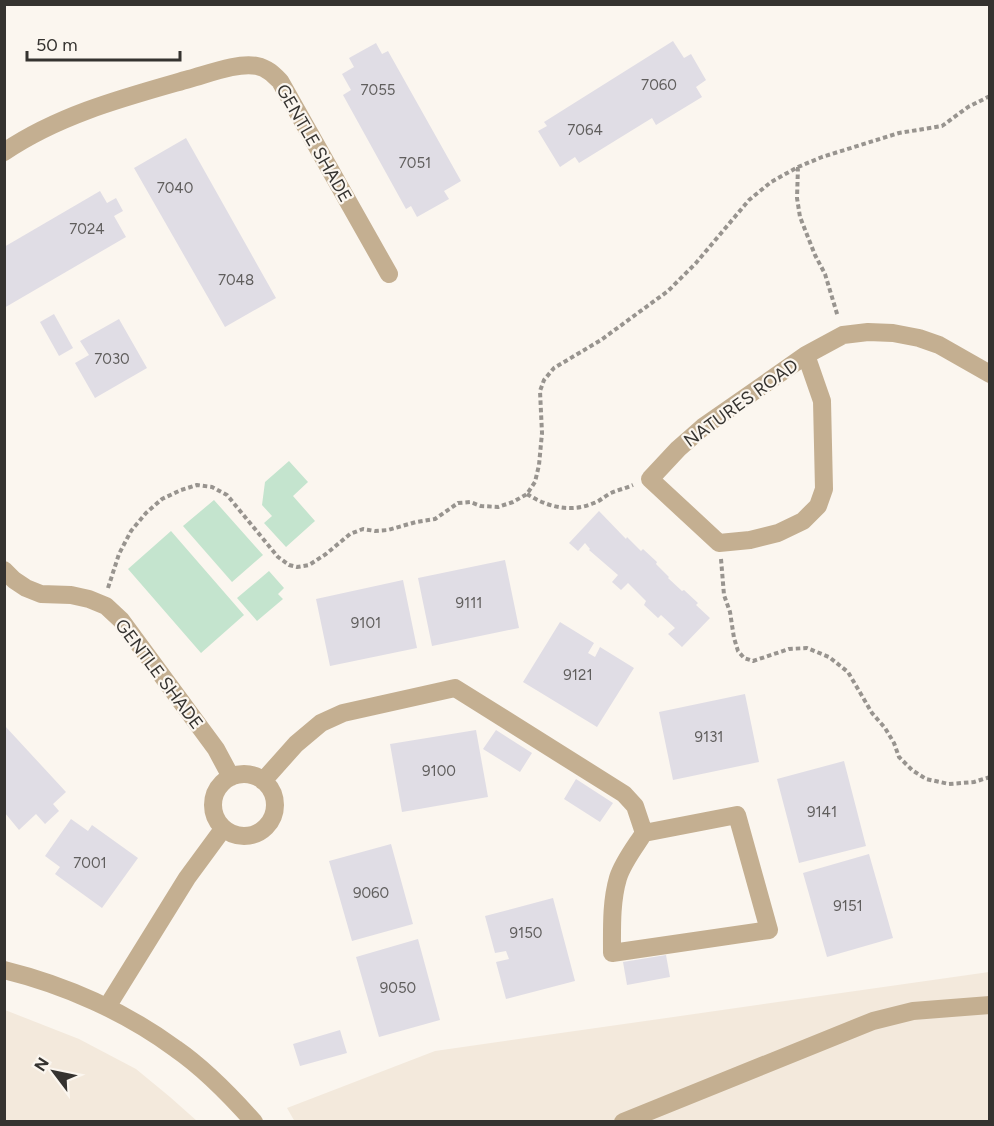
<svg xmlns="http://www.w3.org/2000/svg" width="994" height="1126" font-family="Figtree,sans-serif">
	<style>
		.built { fill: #f3e9dc }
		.green { fill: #c4e4ce }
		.building { fill: #e0dde5 }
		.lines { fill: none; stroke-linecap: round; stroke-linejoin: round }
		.path { stroke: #98948f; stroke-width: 4; stroke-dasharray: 4.5 3; stroke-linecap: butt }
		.minor { stroke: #c4af91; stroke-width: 18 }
		.labels { text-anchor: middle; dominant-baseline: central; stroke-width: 4.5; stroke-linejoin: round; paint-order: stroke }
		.number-label { font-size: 15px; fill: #605e5d }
		.street-label { font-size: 18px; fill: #353330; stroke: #fbf6ef }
	</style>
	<rect width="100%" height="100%" fill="#fbf6ef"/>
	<path class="built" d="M989 972V1121L295 1122 287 1108 435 1051Z
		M5 1010 79 1039 136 1069 170 1097 197 1121H5Z"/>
	<path class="green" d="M289 461 308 482 293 496 315 521 286 547 264 523 272 516 262 505 265 482Z
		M214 500 263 555 232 582 183 526Z
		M171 531 244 615 201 653 128 569Z
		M269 571 284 588 278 594 283 599 257 621 237 598Z"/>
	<path class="building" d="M673 41 684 58 691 54 706 80 696 87 702 97 656 125 652 118 579 163 575 157 560 167 538 131 547 126 544 122Z
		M376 43 382 54 388 51 461 181 444 191 449 199 417 217 411 206 406 209 343 95 351 90 342 74 354 67 349 58Z
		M186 138 276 298 225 327 134 168Z
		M100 191 107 203 116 198 123 211 114 216 126 237 4 308V247Z
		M54 314 73 348 59 356 40 322Z
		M119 319 147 368 95 398 75 363 89 355 80 341Z
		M599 511 626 539 627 537 641 551 643 549 657 562 656 564 669 577 668 578 682 591 684 590 698 603 696 605 710 618 682 647 668 634 675 628 661 615 658 618 644 605 646 601 628 583 621 590 612 582 618 575 589 550 590 549 585 543 578 551 569 543Z
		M505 560 519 628 432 646 418 578Z
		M403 580 417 648 330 666 316 599Z
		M560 622 594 643 588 653 595 657 600 647 634 668 597 727 523 682Z
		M745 694 759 762 673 780 659 712Z
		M5 726 66 792 53 804 59 811 45 824 36 814 19 830 5 813Z
		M476 730 488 797 402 812 390 744Z
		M496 730 532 753 520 772 483 749Z
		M844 761 866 846 799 863 777 779Z
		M576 779 613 803 600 822 564 799Z
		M71 819 88 831 92 825 138 858 102 908 55 874 60 867 45 856Z
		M391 844 413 924 352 941 329 861Z
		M869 854 893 938 827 957 803 873Z
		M553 898 575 981 506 999 496 962 509 959 506 951 495 953 485 916Z
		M418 939 440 1020 379 1037 356 957Z
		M666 955 670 977 627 985 623 962Z
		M340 1030 347 1053 300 1066 293 1044Z"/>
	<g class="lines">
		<path class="path" d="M798 167 797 198 800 217 815 255 825 274 838 317
			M527 494C547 507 571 513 594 503 600 501 605 496 611 493 618 490 626 488 633 485
			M721 559 724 595 730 612 734 638 738 651 744 658 753 661 789 649 807 648 829 657 848 672 872 713 885 728 894 743 899 757 912 770 926 779 949 784 974 782 990 777
			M108 588 119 554 131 531 146 513 162 499 181 490 197 485 212 487 227 495 278 557 289 565 297 567 309 565 326 554 350 534 363 529 375 531 388 530 416 522 435 519 458 503 470 502 481 506 498 507 513 502 527 494 535 482 539 465 542 433 540 391 544 380 554 368 601 340 668 291 696 263 749 200 771 182 798 167 822 157 899 133 942 126 968 107 990 96"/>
		<path class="minor" d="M4 152C60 114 126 97 189 79 208 74 238 62 257 66 267 68 273 74 280 81L389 274
			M806 355 822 401 824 489 818 506 803 521 778 533 750 540 719 543 650 479 678 449 703 427 806 355 843 335 868 332 893 333 919 338 939 345 990 374
			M4 570 14 580 26 588 41 594 71 595 89 599 106 606 121 620 216 749 231 777
			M213 805a31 31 0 1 1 62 0a31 31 0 1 1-62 0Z
			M263 781 296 744 321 723 343 713 455 688 624 794 635 806 644 833C635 847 623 862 618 878 611 902 612 928 612 953L769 930 737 815 644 833
			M4 970C65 985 126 1012 176 1049 205 1069 230 1095 254 1122
			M107 1007 187 878 223 829
			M623 1122 873 1021 913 1011 990 1005"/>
	</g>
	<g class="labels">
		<g class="number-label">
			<text x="659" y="85">7060</text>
			<text x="378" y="90">7055</text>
			<text x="585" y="130">7064</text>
			<text x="415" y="163">7051</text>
			<text x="175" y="188">7040</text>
			<text x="87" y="229">7024</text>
			<text x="236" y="280">7048</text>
			<text x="112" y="359">7030</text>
			<text x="469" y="603">9111</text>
			<text x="366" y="623">9101</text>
			<text x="578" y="675">9121</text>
			<text x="709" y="737">9131</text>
			<text x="439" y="771">9100</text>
			<text x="822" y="812">9141</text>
			<text x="90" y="863">7001</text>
			<text x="371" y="893">9060</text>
			<text x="848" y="906">9151</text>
			<text x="526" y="933">9150</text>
			<text x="398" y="988">9050</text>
		</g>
		<g class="street-label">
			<text transform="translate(314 143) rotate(60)">GENTLE SHADE</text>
			<text transform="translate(741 403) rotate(-36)">NATURES ROAD</text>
			<text transform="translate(159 674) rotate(53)">GENTLE SHADE</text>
		</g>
	</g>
	<rect width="994" height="1126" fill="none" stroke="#353330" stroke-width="12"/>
	<g transform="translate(54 1072) rotate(302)" stroke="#fbf6ef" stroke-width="4.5" paint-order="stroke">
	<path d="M0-4.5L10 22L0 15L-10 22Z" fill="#353330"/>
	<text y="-9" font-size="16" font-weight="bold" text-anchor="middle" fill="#353330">N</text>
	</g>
	<path d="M27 51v9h153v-9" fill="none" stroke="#353330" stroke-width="3"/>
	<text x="36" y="51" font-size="18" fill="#353330" stroke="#fbf6ef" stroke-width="4.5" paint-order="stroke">50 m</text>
</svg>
